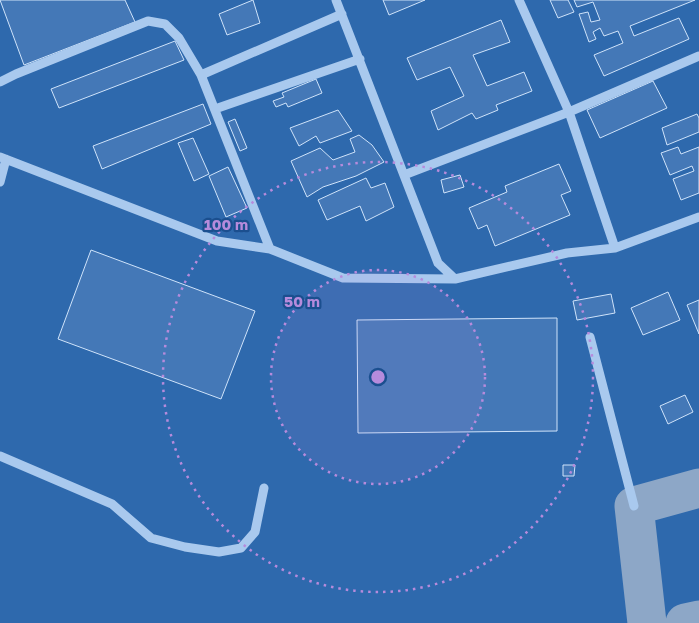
<svg xmlns="http://www.w3.org/2000/svg" width="699" height="623" font-family="'Golos Text',sans-serif">
	<style>
		.green { fill: #2e69ad }
		.lines { fill: none; stroke-linecap: round; stroke-linejoin: round }
		.taxiway { stroke: #8da7c7; stroke-width: 39 }
		.building { fill: #4478b7; stroke: #cfe3fa }
		.minor { stroke: #a9c9ee; stroke-width: 9 }
		.ring { fill: none; stroke: #b68bdc; stroke-width: 2.5; stroke-dasharray: 2.5 5 }
		.centre { fill: #b68bdc; stroke: #1b4f8f; stroke-width: 2.5 }
		.ring-label { font-size: 15px; text-anchor: middle; font-weight: bold; fill: #b68bdc; stroke: #1b4f8f; stroke-width: 4.5; stroke-linejoin: round; paint-order: stroke }
	</style>
	<rect width="100%" height="100%" fill="#1b4f8f"/>
	<path class="green" d="M0 0H699V623H0Z"/>
	<g class="lines">
		<path class="taxiway" d="M647 623 634 506 699 488
			M685 623 699 620"/>
	</g>
	<path class="building" d="M0 0H125L135 22 24 65Z
		M253 0 260 23 227 35 219 14Z
		M383 0H425L389 15Z
		M550 0H568L574 12 558 18Z
		M574 0H695L630 26 634 36 679 18 689 39 604 76 594 55 623 43 618 31 604 36 600 28 593 32 596 39 589 42 579 14 588 12 591 22 600 20 593 2 577 7Z
		M501 20 510 42 473 55 487 86 524 72 532 91 496 105 498 110 476 119 472 113 438 130 431 111 464 96 450 67 417 80 407 58Z
		M175 41 184 60 59 108 51 89Z
		M316 79 322 93 288 107 286 103 276 107 273 101 284 97 282 93Z
		M653 81 667 108 600 138 587 110Z
		M203 104 211 124 102 169 93 146Z
		M338 110 352 131 320 143 316 136 299 146 290 128Z
		M697 114 699 118V132L667 145 662 128Z
		M235 119 247 148 240 151 228 122Z
		M359 135 372 145 384 162 356 176 323 187 307 197 291 161 320 148 333 160 355 152 350 139Z
		M193 138 209 174 194 181 178 143Z
		M678 147 681 154 699 147V193L681 200 673 179 694 171 692 166 670 175 661 153Z
		M559 164 571 191 561 195 570 215 495 246 487 225 478 229 469 208 507 192 505 186Z
		M228 167 247 208 226 217 209 176Z
		M460 175 464 187 444 193 441 180Z
		M366 178 371 188 385 183 394 207 366 221 360 206 327 220 318 200Z
		M91 250 255 311 221 399 58 339Z
		M668 292 680 320 643 335 631 308Z
		M611 294 615 313 577 320 573 301Z
		M699 300V334L687 305Z
		M557 318V431L358 433 357 320Z
		M685 395 693 412 668 424 660 406Z
		M563 465H575L574 476H563Z"/>
	<g class="lines">
		<path class="minor" d="M336 0 438 263 455 279
			M519 0 569 112 615 248
			M201 75 342 14
			M0 82 16 74 148 21 165 24 179 38 201 75 270 249
			M215 109 360 59
			M0 157 217 241 270 249 343 278 455 279 567 253 615 248 699 217
			M404 175 569 112 699 56
			M0 182 6 159
			M590 337 634 506
			M0 456 112 504 151 538 185 547 219 552 241 548 255 532 264 488"/>
	</g>
	<circle cx="378" cy="377" r="107" fill="#b68bdc" fill-opacity=".12"/>
	<g class="ring">
		<circle cx="378" cy="377" r="107"/>
		<circle cx="378" cy="377" r="215"/>
	</g>
	<circle cx="378" cy="377" r="8" class="centre"/>
	<g class="ring-label">
		<text x="226" y="230">100 m</text>
		<text x="302" y="307">50 m</text>
	</g>
</svg>
